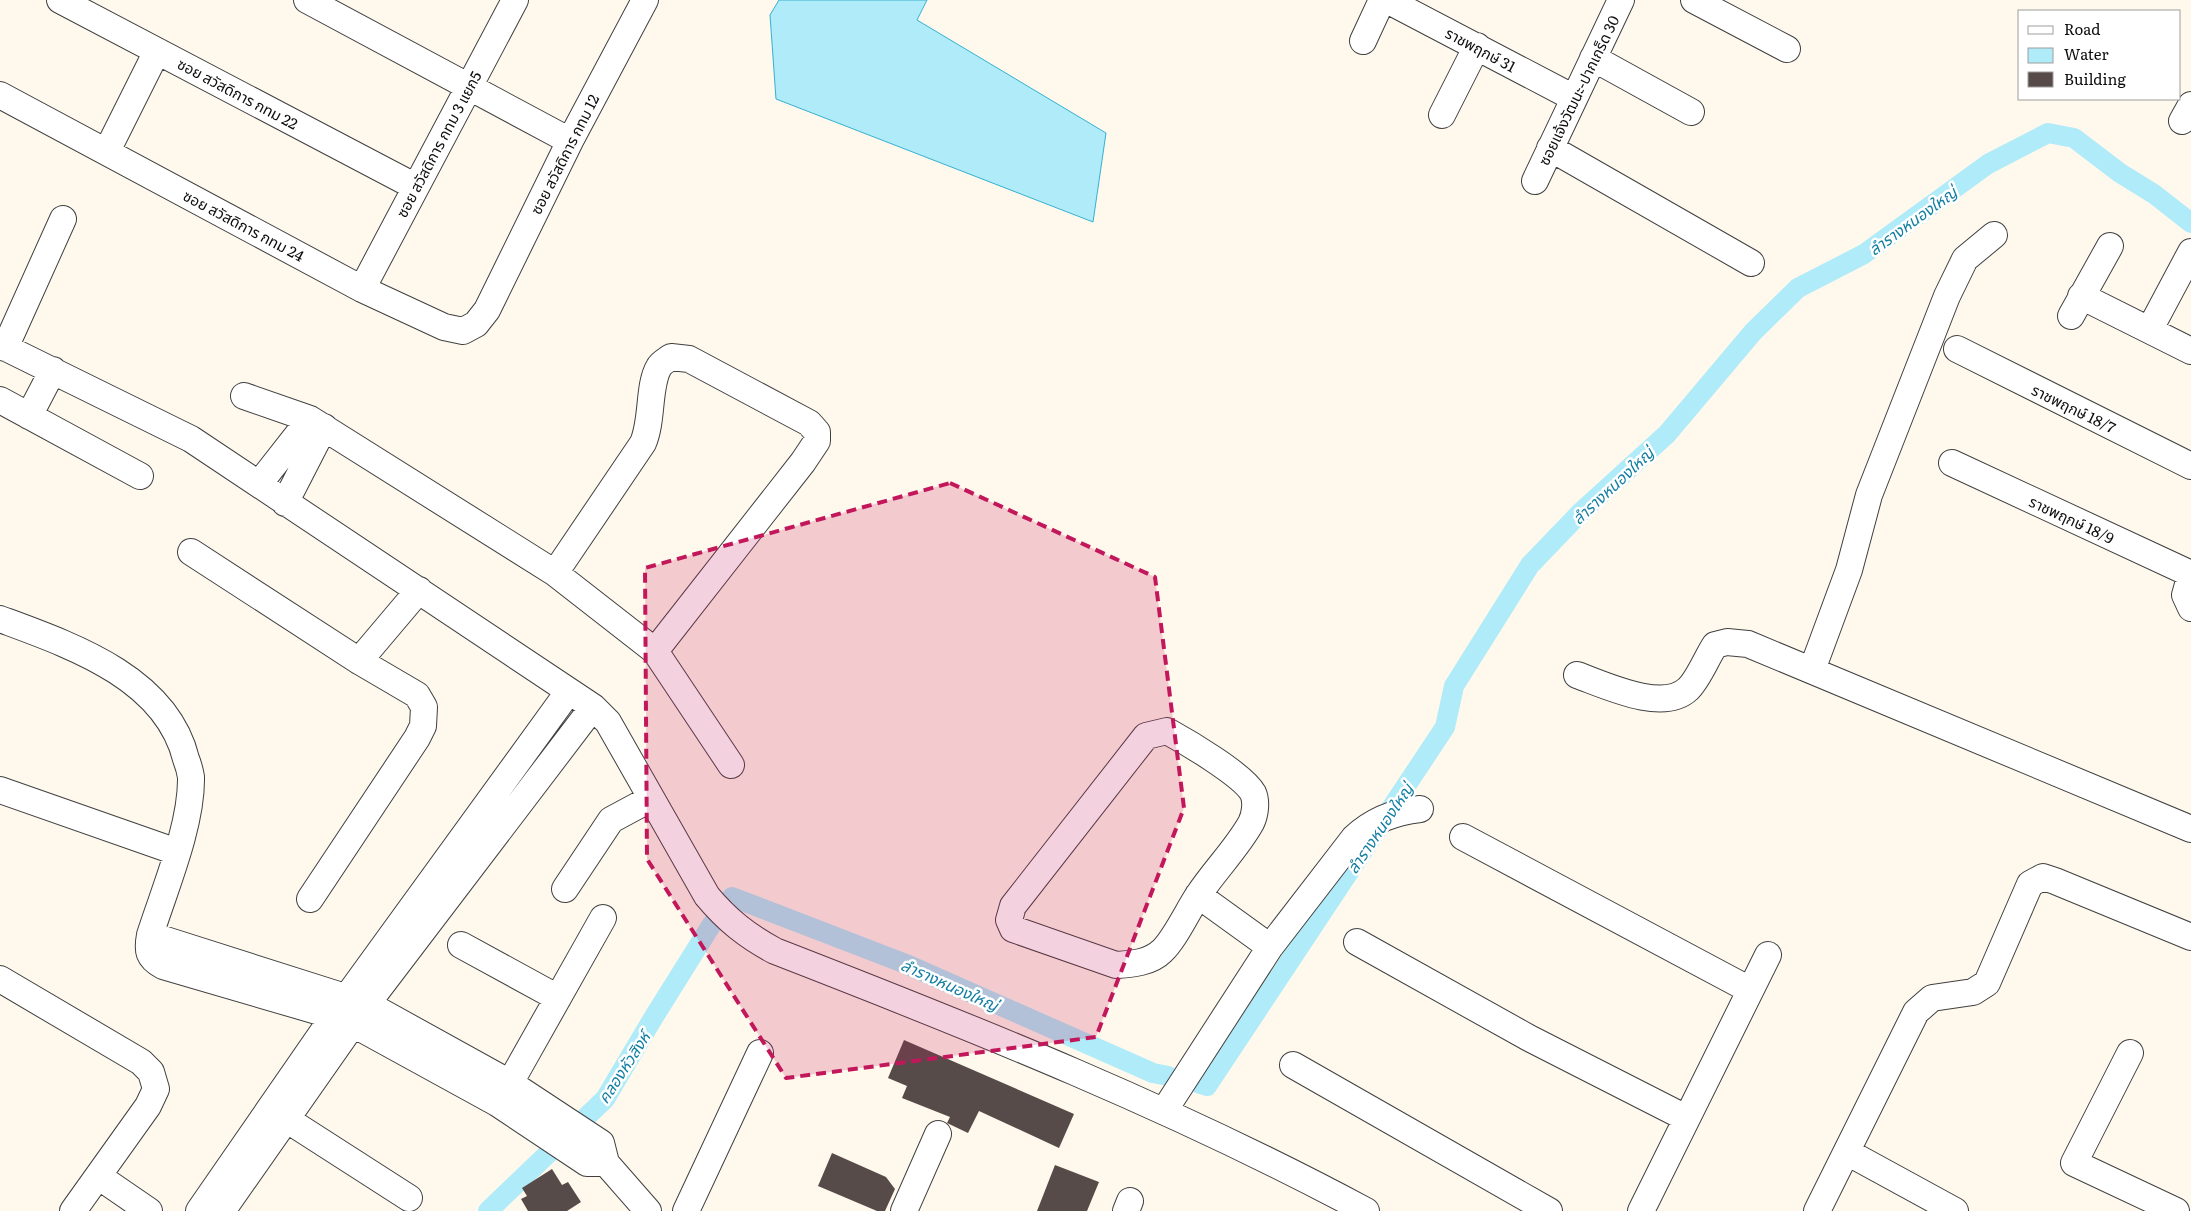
<svg xmlns="http://www.w3.org/2000/svg" width="2191" height="1211" font-family="Literata,'Noto Sans Thai',serif">
	<style>
		.water { fill: #afebf8; stroke: #34b1d2 }
		.lines { fill: none; stroke-linecap: round; stroke-linejoin: round }
		.canal { stroke: #afebf8; stroke-width: 20 }
		.building { fill: #564b49 }
		.minor-casing { stroke: #404040; stroke-width: 28 }
		.minor { stroke: #fff; stroke-width: 26 }
		.marked { fill: #c2185b; fill-opacity: 0.2; stroke: #c2185b; stroke-width: 4; stroke-dasharray: 10 6; stroke-linejoin: round }
		.labels { text-anchor: middle; dominant-baseline: central; stroke-width: 5; stroke-linejoin: round; paint-order: stroke }
		.street-label { font-size: 15px; fill: #0d0d0d; stroke: #fff }
		.water-label { font-size: 16px; font-style: italic; fill: #127fa2; stroke: #fff }
	</style>
	<rect width="100%" height="100%" fill="#fff8ec"/>
	<path class="water" d="M779 0H927L917 20 1106 133 1093 222 776 99 770 15Z"/>
	<g class="lines">
		<path class="canal" d="M730 900 732 897 906 964 1153 1073 1168 1076
			M1200 1084 1207 1086 1445 727 1454 686 1530 565 1580 513 1667 434 1753 332 1798 288 1864 254 1988 164 2048 133 2074 138 2120 173 2154 194 2191 223
			M488 1211 605 1099 655 1015 712 924"/>
	</g>
	<path class="building" d="M904 1040 1074 1114 1059 1148 979 1111 968 1133 947 1123 950 1117 902 1098 907 1086 888 1078Z
		M832 1153 886 1177 895 1189 885 1211H877L818 1186Z
		M1055 1165 1099 1182 1087 1211H1037Z
		M552 1169 562 1185 568 1182 581 1202 567 1211H528L521 1199 527 1196 522 1188Z"/>
	<g class="lines">
		<g class="minor-casing">
			<path id="minor" d="M60 0 416 187
				M307 0 570 141
				M1387 0 1574 98
				M1694 0 1787 49
				M1363 41 1382 0
				M1593 58 1691 112
				M0 95 362 289 444 327 463 331 476 324 487 310 570 141 645 0
				M1442 115 1477 46
				M2182 121 2191 105
				M1550 148 1751 263
				M107 151 157 51
				M1535 181 1621 0
				M362 289 515 0
				M2081 296 2191 351
				M2071 316 2110 246
				M2150 329 2191 252
				M0 345 191 439 593 707 608 722 707 896C727 920 747 936 775 951 976 1029 1176 1109 1366 1211
				M5 348 63 219
				M1957 349 2191 466
				M244 396 310 419 555 573 655 651 731 765
				M0 400 140 476
				M29 416 53 370
				M1952 463 2191 574
				M259 484 310 419
				M285 503 324 427
				M191 552 359 661 417 695 424 707 423 726 417 738 310 899
				M555 573 643 443C653 420 648 385 659 367 661 363 667 360 671 357L689 359 809 423 817 432V441L803 462 655 651
				M2191 574 2185 595 2191 608
				M0 619C70 645 166 677 186 759 188 764 190 771 191 777 192 825 165 888 150 935 147 951 148 958 163 966L334 1016 353 1024 497 1103 587 1163H606
				M359 661 419 590
				M1812 670 1849 570 1869 495 1947 296 1965 259 1994 235
				M1577 675C1605 685 1663 713 1688 689 1698 680 1707 657 1715 645L1727 642 1748 644 2191 829
				M1167 731C1187 742 1243 775 1253 793 1257 802 1255 815 1251 823 1237 848 1215 870 1199 894 1188 910 1175 939 1162 951 1150 963 1131 964 1116 965L1013 929 1009 920 1013 906 1146 736Z
				M0 790 177 852
				M1463 837 1750 990
				M565 889 611 820 650 799
				M150 935 367 1004 510 1083 601 1143 606 1163 648 1211
				M1357 942 1529 1038 1686 1118
				M461 945 558 998
				M1270 947 1354 838C1373 820 1394 812 1420 809
				M0 979 141 1062 151 1072 156 1089 148 1106 73 1211
				M2130 1053 2074 1163 2176 1211
				M1293 1065 1549 1211
				M510 1083 603 918
				M1164 1111 1270 947 1198 895
				M286 1119 409 1198
				M1847 1152 1955 1211
				M98 1176 149 1211
				M199 1211 347 997 569 691
				M222 1211 367 1004 593 707
				M686 1211 760 1053
				M904 1211 938 1134
				M1126 1211 1130 1201
				M1641 1211 1768 955
				M1817 1211 1916 1012 1932 998 1973 992 1987 983 2030 884 2043 877 2055 881 2191 937"/>
		</g>
		<use href="#minor" class="minor"/>
	</g>
	<path class="marked" d="M950 483 1155 577 1184 808 1096 1037 786 1078 647 859 645 568Z"/>
	<g class="labels">
		<g class="street-label">
			<text transform="translate(1481 49) rotate(28)">ราชพฤกษ์ 31</text>
			<text transform="translate(1578 90) rotate(-64)">ซอยแจ้งวัฒนะ-ปากเกร็ด 30</text>
			<text transform="translate(238 93) rotate(28)">ซอย สวัสดิการ กทม 22</text>
			<text transform="translate(438 144) rotate(-62)">ซอย สวัสดิการ กทม 3 แยก5</text>
			<text transform="translate(564 154) rotate(-63)">ซอย สวัสดิการ กทม 12</text>
			<text transform="translate(244 225) rotate(28)">ซอย สวัสดิการ กทม 24</text>
			<text transform="translate(2074 408) rotate(26)">ราชพฤกษ์ 18/7</text>
			<text transform="translate(2072 519) rotate(25)">ราชพฤกษ์ 18/9</text>
		</g>
		<g class="water-label">
			<text transform="translate(1912 220) rotate(-36)">ลำรางหนองใหญ่</text>
			<text transform="translate(1612 485) rotate(-43)">ลำรางหนองใหญ่</text>
			<text transform="translate(1379 828) rotate(-56)">ลำรางหนองใหญ่</text>
			<text transform="translate(950 984) rotate(24)">ลำรางหนองใหญ่</text>
			<text transform="translate(623 1067) rotate(-57)">คลองหัวสิงห์</text>
		</g>
	</g>
	<rect x="2018" y="10" width="162" height="90" fill="#ffffff" stroke="#9e9e9e"/>
	<rect x="2028" y="26" width="25" height="8" fill="#ffffff" stroke="#9e9e9e"/>
	<text x="2064" y="35" font-size="15" fill="#0d0d0d">Road</text>
	<rect x="2028" y="48" width="25" height="15" fill="#afebf8" stroke="#9e9e9e"/>
	<text x="2064" y="60" font-size="15" fill="#0d0d0d">Water</text>
	<rect x="2028" y="72" width="25" height="15" fill="#564b49" stroke="#9e9e9e"/>
	<text x="2064" y="85" font-size="15" fill="#0d0d0d">Building</text>
</svg>
